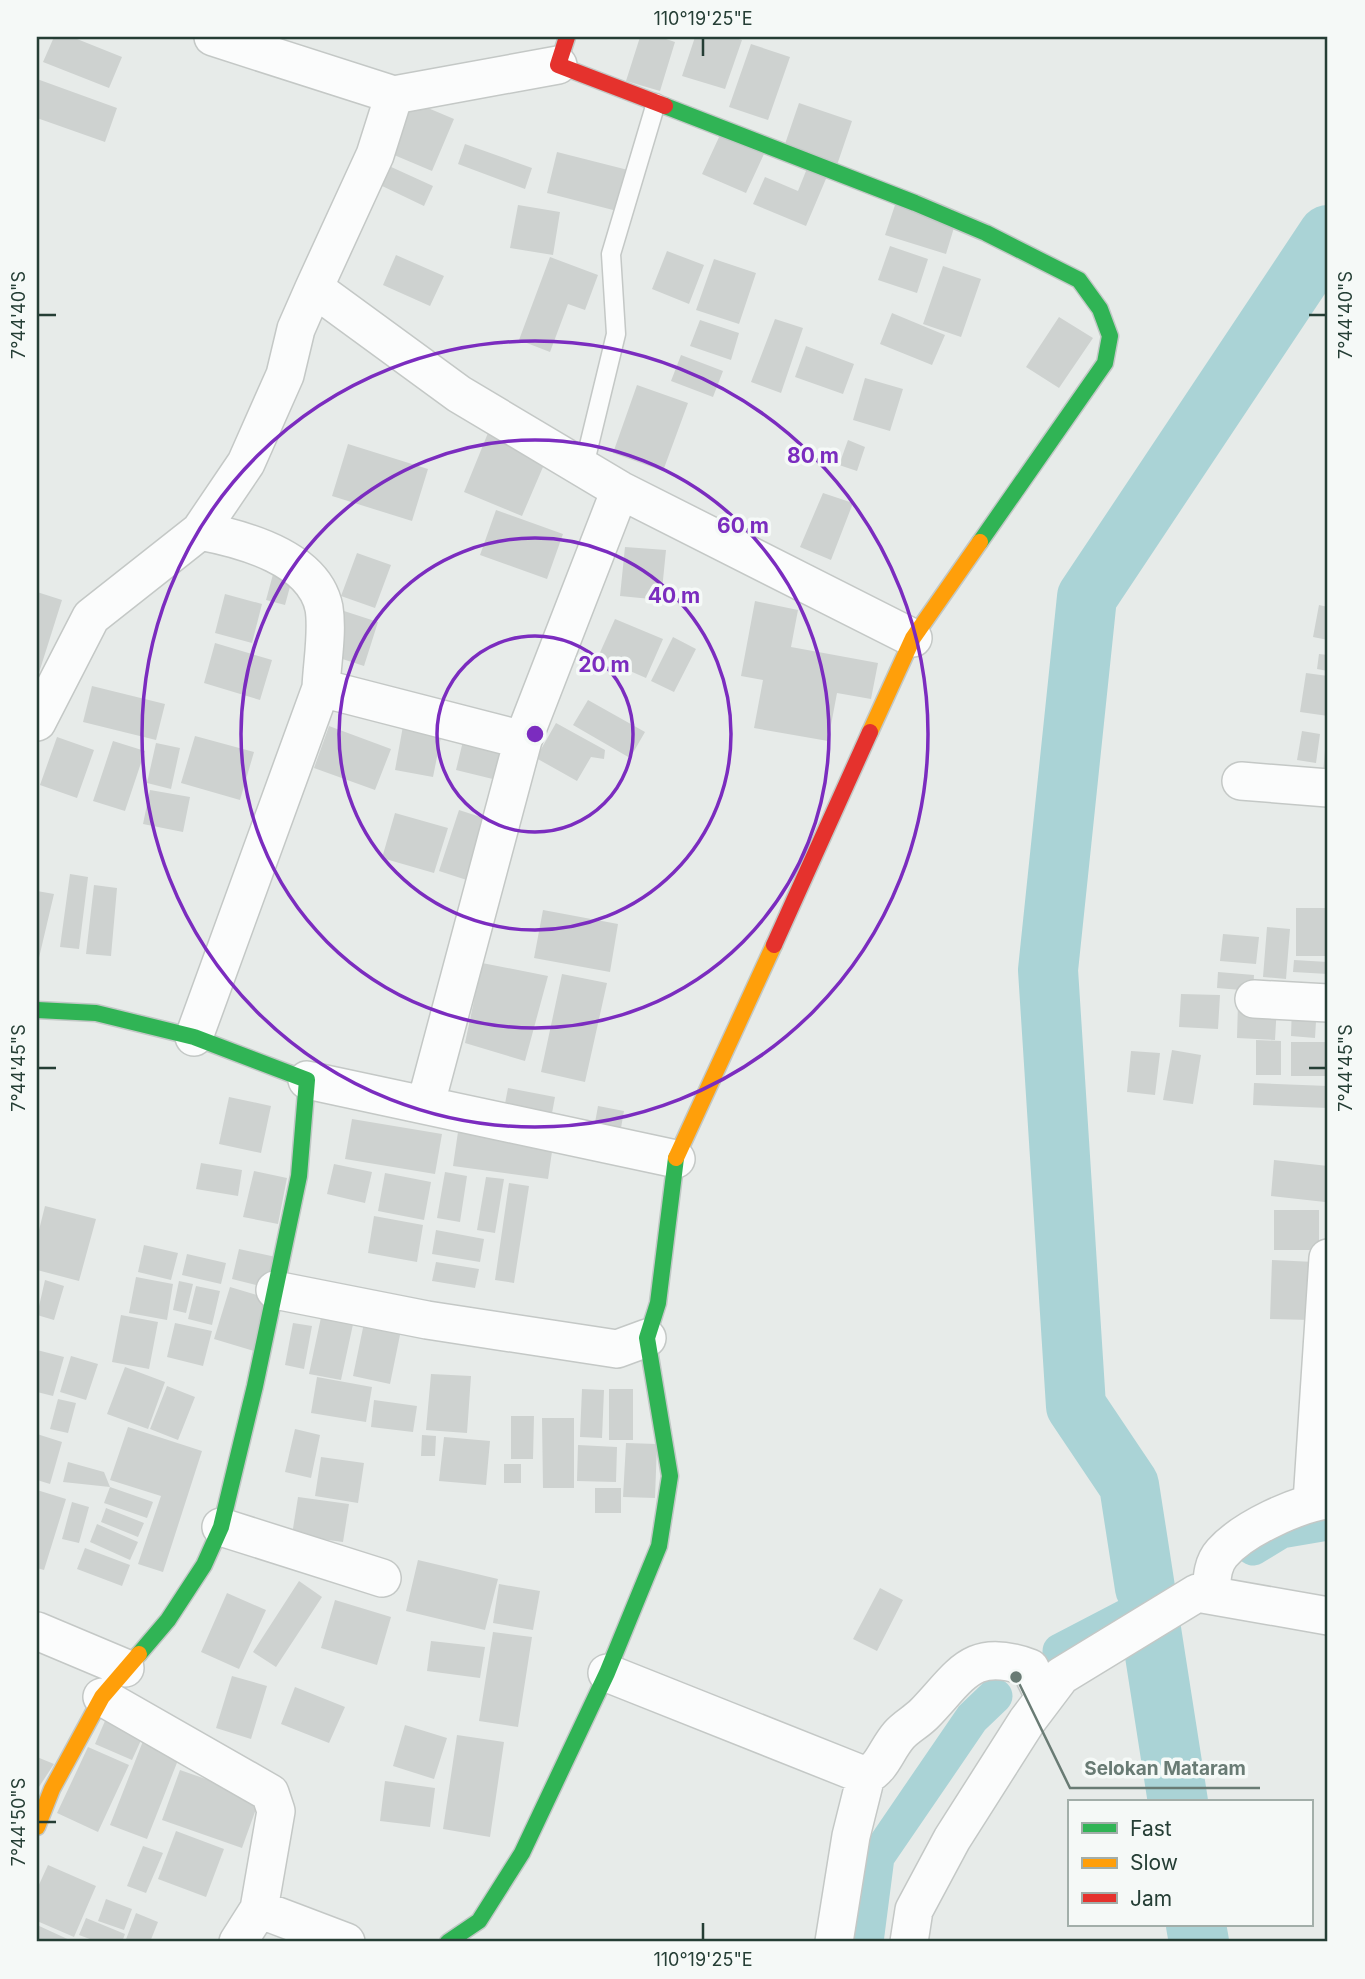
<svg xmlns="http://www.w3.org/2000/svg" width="1365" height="1979" font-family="Inter,sans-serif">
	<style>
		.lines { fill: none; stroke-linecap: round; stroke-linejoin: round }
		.canal { stroke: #aad3d6; stroke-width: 35 }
		.river { stroke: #aad3d6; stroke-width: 60 }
		.building { fill: #ced2d0 }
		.lane-casing { stroke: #c4c8c6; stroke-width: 21 }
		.street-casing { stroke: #c4c8c6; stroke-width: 40 }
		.fast-casing { stroke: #c2c8c6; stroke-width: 19 }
		.slow-casing { stroke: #c2c8c6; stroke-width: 19 }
		.jam-casing { stroke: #c2c8c6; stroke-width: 19 }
		.lane { stroke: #fbfcfc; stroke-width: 18 }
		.street { stroke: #fbfcfc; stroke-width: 37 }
		.fast { stroke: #30b455; stroke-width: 16 }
		.slow { stroke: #ff9f0a; stroke-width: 16 }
		.jam { stroke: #e5322d; stroke-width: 16 }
		.ticks { fill: none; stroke: #253e35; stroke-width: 2.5 }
		.ring { fill: none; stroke: #7b2cbf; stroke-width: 3.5 }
		.centre { fill: #7b2cbf; stroke: #f5f9f7; stroke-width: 3.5 }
		.ring-label { font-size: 21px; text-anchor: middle; font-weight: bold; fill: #7b2cbf; stroke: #f5f9f7; stroke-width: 7; stroke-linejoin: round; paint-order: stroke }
		.leader { fill: none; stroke: #697b74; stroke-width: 2.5 }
		.callout-dot { fill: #697b74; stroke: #f5f9f7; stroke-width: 2.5 }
		.callout-label { font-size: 19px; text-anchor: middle; font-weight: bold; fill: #697b74; stroke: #f5f9f7; stroke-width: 7; stroke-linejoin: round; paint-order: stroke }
		.neatline { fill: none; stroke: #253e35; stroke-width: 2.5 }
		.ticks-label { font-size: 18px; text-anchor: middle; fill: #253e35 }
	</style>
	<rect width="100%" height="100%" fill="#e7ebe9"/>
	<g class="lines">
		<path class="canal" d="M1253 1548 1281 1531 1328 1523
			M1060 1651 1156 1601
			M866 1942 877 1857 972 1718 995 1696"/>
		<path class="river" d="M1145 1588 1129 1485 1076 1406 1048 970 1087 597 1328 235
			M1150 1623 1178 1802
			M1196 1925 1199 1942"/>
	</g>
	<path class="building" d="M54 37H72L122 57 109 88 43 62Z
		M640 37H660L675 42 660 91 626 81Z
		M695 37H732L742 40 725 89 682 76Z
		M751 44 790 57 768 120 729 107Z
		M37 79 117 108 105 142 37 118Z
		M409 100 454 119 432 171 387 152Z
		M799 103 852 121 837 165 784 147Z
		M720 135 764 154 746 193 702 174Z
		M465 144 532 168 525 189 458 164Z
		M557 152 628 170 617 211 547 193Z
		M389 166 433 186 424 206 380 185Z
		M808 166 828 174 806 226 753 204 765 177 798 191Z
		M896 202 956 221 946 254 885 235Z
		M518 205 560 212 553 255 510 248Z
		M890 246 928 259 917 293 878 280Z
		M667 251 704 265 689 304 652 289Z
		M396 255 444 276 430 306 383 285Z
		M550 257 598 275 585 310 568 304 550 352 519 340Z
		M714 259 756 273 739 324 696 310Z
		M943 266 981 279 961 337 923 324Z
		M892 313 945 335 932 365 880 344Z
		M1059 317 1093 338 1059 388 1026 367Z
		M775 319 803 328 781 393 751 382Z
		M700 320 739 333 731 360 690 346Z
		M806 346 854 364 843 394 795 377Z
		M681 355 723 371 713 397 671 381Z
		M865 378 903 389 890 431 853 420Z
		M637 385 688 403 663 471 613 453Z
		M490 428 549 453 522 516 464 492Z
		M848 440 865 447 857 471 839 465Z
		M348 444 428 469 412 521 332 496Z
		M823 493 853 503 831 560 800 547Z
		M496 510 563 534 547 579 480 555Z
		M625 547 666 550 661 600 620 596Z
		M357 553 391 565 375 608 341 596Z
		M275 567 294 572 285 605 266 600Z
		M37 592 62 600 37 679Z
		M225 594 262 604 252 643 215 633Z
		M755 601 798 610 791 647 878 663 871 699 837 693 828 741 754 728 763 680 741 676Z
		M1319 605 1328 607V640L1313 637Z
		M344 611 378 622 364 666 330 655Z
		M615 619 663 639 646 678 598 657Z
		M673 637 696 649 674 692 651 681Z
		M215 643 272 660 260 700 204 683Z
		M1319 654 1328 655V671L1317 669Z
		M1306 673 1328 676V716L1300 712Z
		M92 686 165 704 156 740 83 722Z
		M588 700 645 732 630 758 573 725Z
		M556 723 605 750 604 759 591 757 577 781 536 758Z
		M329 726 391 749 375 790 314 768Z
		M403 726 442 732 433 777 395 770Z
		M1302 731 1320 734 1316 763 1297 760Z
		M195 736 254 752 240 800 181 783Z
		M57 737 94 750 77 798 40 785Z
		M464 737 513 749 505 782 456 770Z
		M1326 739H1328V774L1323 773Z
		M113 741 145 751 125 811 93 801Z
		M156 743 180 748 171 789 147 783Z
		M150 790 190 797 183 832 143 824Z
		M459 810 496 822 476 883 439 871Z
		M395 813 448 828 434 873 382 858Z
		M70 874 88 877 79 949 60 947Z
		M94 885 117 888 111 956 86 954Z
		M37 891 54 894 38 962H37Z
		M1296 908H1328V956H1296Z
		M543 910 618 924 610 972 534 958Z
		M1267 927 1290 929 1286 979 1263 977Z
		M1223 934 1259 937 1256 964 1220 961Z
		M1294 960 1328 962V974L1293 972Z
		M482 963 548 976 525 1061 465 1043Z
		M1218 972 1254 975 1253 991 1217 988Z
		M562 974 607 983 585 1082 541 1072Z
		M1181 994 1220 995 1218 1029 1179 1027Z
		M1238 1003 1277 1005 1275 1040 1237 1038Z
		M1292 1004 1317 1005 1315 1038 1291 1036Z
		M1256 1040 1281 1041V1075H1256Z
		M1291 1042H1328V1076H1291Z
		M1172 1050 1201 1055 1193 1104 1163 1100Z
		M1131 1051 1160 1053 1155 1095 1127 1092Z
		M1254 1083 1328 1086V1108L1253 1105Z
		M508 1088 555 1097 550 1124 503 1114Z
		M229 1097 271 1106 261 1153 219 1144Z
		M598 1106 624 1111 619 1139 593 1134Z
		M352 1119 442 1134 435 1174 345 1159Z
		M459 1125 554 1138 548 1179 453 1166Z
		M1274 1160 1328 1166 1325 1202 1271 1196Z
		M201 1163 242 1170 238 1196 196 1189Z
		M334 1164 372 1172 365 1203 327 1194Z
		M254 1171 287 1178 278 1224 243 1217Z
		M445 1172 467 1176 460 1222 437 1218Z
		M385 1173 431 1182 424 1220 378 1211Z
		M486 1177 504 1179 495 1233 477 1230Z
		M509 1183 529 1186 514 1283 495 1280Z
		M45 1206 96 1219 79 1281 37 1270V1238Z
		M1274 1210H1319V1250H1274Z
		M374 1216 423 1225 417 1262 368 1253Z
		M436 1230 484 1239 480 1262 432 1254Z
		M144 1245 178 1253 171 1280 138 1272Z
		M239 1249 276 1257 268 1288 232 1279Z
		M187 1254 226 1263 221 1284 182 1275Z
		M1272 1260 1315 1262 1312 1320 1270 1319Z
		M436 1262 479 1269 475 1288 432 1281Z
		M136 1277 173 1284 167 1320 129 1313Z
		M45 1280 64 1286 54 1320 37 1315Z
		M179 1281 193 1284 186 1313 173 1310Z
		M196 1286 220 1291 212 1325 188 1319Z
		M230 1287 270 1299 254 1351 214 1339Z
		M323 1308 355 1315 341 1380 309 1374Z
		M121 1315 158 1322 149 1369 112 1362Z
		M175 1323 212 1331 203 1366 167 1357Z
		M293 1323 312 1326 304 1369 285 1365Z
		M364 1323 401 1330 390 1384 353 1376Z
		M37 1350 64 1357 53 1396 37 1392Z
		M71 1356 98 1364 86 1400 60 1392Z
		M125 1367 165 1382 148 1429 107 1414Z
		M431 1374 471 1376 467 1433 426 1430Z
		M317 1377 372 1387 366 1422 311 1413Z
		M167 1386 195 1397 178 1440 150 1429Z
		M582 1389 604 1390 602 1438 580 1437Z
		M609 1389H633V1440H609Z
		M58 1399 76 1403 68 1433 50 1429Z
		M374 1400 417 1406 413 1432 371 1427Z
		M511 1416H534L533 1459H511Z
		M542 1418H574V1488H543Z
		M128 1427 202 1451 163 1572 138 1564 161 1496 110 1480Z
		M295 1429 320 1435 311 1478 285 1472Z
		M37 1434 62 1442 50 1484 37 1480Z
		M422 1435 436 1436 435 1456H421Z
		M444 1437 490 1441 486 1485 439 1481Z
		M626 1443 657 1444 655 1498 623 1497Z
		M578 1445 617 1447 616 1482 577 1481Z
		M321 1457 364 1463 358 1503 315 1496Z
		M68 1462 104 1472 110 1487 63 1482Z
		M504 1464H521V1483H504Z
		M110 1487 153 1502 147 1518 104 1503Z
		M595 1488H621V1513H595Z
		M37 1490 66 1499 44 1570 37 1568Z
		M298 1497 349 1504 343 1542 292 1535Z
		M72 1502 89 1507 79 1543 62 1539Z
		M106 1508 144 1523 138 1537 101 1522Z
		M97 1524 138 1542 130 1560 90 1542Z
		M85 1548 130 1565 122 1586 77 1569Z
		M418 1560 498 1579 485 1630 406 1611Z
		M299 1581 322 1597 276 1667 253 1652Z
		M499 1584 540 1591 533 1630 493 1623Z
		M880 1588 903 1600 877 1651 853 1639Z
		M227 1593 266 1610 239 1669 201 1652Z
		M335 1600 391 1617 377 1665 321 1648Z
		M493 1632 532 1637 518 1727 479 1721Z
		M431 1641 485 1647 480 1678 427 1671Z
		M232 1676 267 1686 251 1739 216 1728Z
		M295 1687 345 1707 329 1743 281 1724Z
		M105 1721 142 1738 132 1760 95 1744Z
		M405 1725 447 1738 434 1779 393 1766Z
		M457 1735 504 1742 490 1837 443 1829Z
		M145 1736 182 1750 147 1839 110 1825Z
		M88 1747 129 1765 98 1832 57 1813Z
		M37 1757 54 1764 37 1790Z
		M180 1770 260 1798 242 1848 162 1820Z
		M385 1781 435 1788 430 1827 380 1821Z
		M176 1831 224 1849 206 1897 158 1879Z
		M143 1846 163 1853 146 1893 127 1886Z
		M48 1865 96 1886 74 1937 37 1921V1889Z
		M106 1899 132 1909 124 1930 98 1921Z
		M136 1913 158 1922 150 1942H125Z
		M86 1918 125 1934 122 1942H98L79 1935Z
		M37 1925 74 1942H37Z"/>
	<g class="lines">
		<g class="lane-casing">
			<path id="lane" d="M584 466 616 334 611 254 656 103"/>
		</g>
		<g class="street-casing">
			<path id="street" d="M213 37 394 95 558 65
				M394 95 375 155 314 288 459 394 620 490 913 638
				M200 531C243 539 314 558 324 608 328 632 322 663 321 688
				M37 722 91 617 200 531 246 463 285 375 296 329 314 288
				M1241 781 1328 788
				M1254 999 1328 1003
				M194 1037 321 688 523 740 620 490
				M307 1080 676 1159
				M426 1103 523 740
				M275 1290 427 1320 617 1349 647 1338
				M1312 1502 1328 1258
				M221 1527 382 1578
				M1211 1594C1212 1579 1212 1564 1222 1553 1243 1529 1297 1504 1328 1500
				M37 1631 125 1668
				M607 1673 866 1776
				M102 1697 270 1793 276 1811 259 1909 238 1942
				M259 1909 346 1942
				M834 1942 851 1836 866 1776C883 1767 886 1750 899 1735 906 1727 916 1722 924 1714 961 1676 971 1646 1030 1668L1044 1696
				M909 1942 914 1910 952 1839 1027 1721 1061 1676 1197 1593 1328 1616"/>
		</g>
		<g class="fast-casing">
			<path id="fast" d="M665 106 915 203 986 233 1079 280 1100 309 1110 336 1105 363 980 542
				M37 1010 96 1013 194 1037 307 1080 299 1176 255 1386 221 1527 204 1565 168 1620 139 1654
				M448 1942 479 1921 522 1853 607 1673 659 1546 670 1476 647 1338 658 1303 676 1158"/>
		</g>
		<g class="slow-casing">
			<path id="slow" d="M870 732 913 638 980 542
				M676 1158 774 945
				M37 1827 52 1789 102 1697 139 1654"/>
		</g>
		<g class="jam-casing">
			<path id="jam" d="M567 37 558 65 665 106
				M774 945 870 732"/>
		</g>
		<use href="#lane" class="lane"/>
		<use href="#street" class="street"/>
		<use href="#fast" class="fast"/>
		<use href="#slow" class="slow"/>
		<use href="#jam" class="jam"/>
	</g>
	<path class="ticks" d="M703 38V56M38 315H56M1309 315H1326M38 1068H56M1309 1068H1326M38 1822H56M703 1923V1940"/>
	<g class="ring">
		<circle cx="535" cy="734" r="98"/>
		<circle cx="535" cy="734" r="196"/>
		<circle cx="535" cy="734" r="294"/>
		<circle cx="535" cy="734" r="393"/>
	</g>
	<circle cx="535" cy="734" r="10" class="centre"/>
	<g class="ring-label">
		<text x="813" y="463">80 m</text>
		<text x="743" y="533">60 m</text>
		<text x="674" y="603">40 m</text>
		<text x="604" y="672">20 m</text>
	</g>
	<path class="leader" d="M1016 1677L1070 1788H1260"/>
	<circle class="callout-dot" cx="1016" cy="1677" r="7"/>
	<g class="callout-label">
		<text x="1165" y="1775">Selokan Mataram</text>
	</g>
	<rect width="1365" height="1979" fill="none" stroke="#f5f9f7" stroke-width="77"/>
	<rect x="1068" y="1800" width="245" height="126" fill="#f5f9f7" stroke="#a2aea9" stroke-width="2"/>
	<rect x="1082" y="1823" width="35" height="10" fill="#30b455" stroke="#a2aea9" stroke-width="2"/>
	<text x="1130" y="1836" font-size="21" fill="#253e35">Fast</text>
	<rect x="1082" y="1858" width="35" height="10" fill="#ff9f0a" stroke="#a2aea9" stroke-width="2"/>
	<text x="1130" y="1870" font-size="21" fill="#253e35">Slow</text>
	<rect x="1082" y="1893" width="35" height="10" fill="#e5322d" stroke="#a2aea9" stroke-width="2"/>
	<text x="1130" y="1906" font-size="21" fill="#253e35">Jam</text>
	<rect x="38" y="38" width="1288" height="1902" class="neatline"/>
	<g class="ticks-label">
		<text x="703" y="25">110°19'25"E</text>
		<text transform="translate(19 315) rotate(-90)" y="6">7°44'40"S</text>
		<text transform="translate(1346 315) rotate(-90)" y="6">7°44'40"S</text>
		<text transform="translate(19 1068) rotate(-90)" y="6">7°44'45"S</text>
		<text transform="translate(1346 1068) rotate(-90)" y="6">7°44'45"S</text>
		<text transform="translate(19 1822) rotate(-90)" y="6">7°44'50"S</text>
		<text x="703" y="1966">110°19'25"E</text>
	</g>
</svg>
